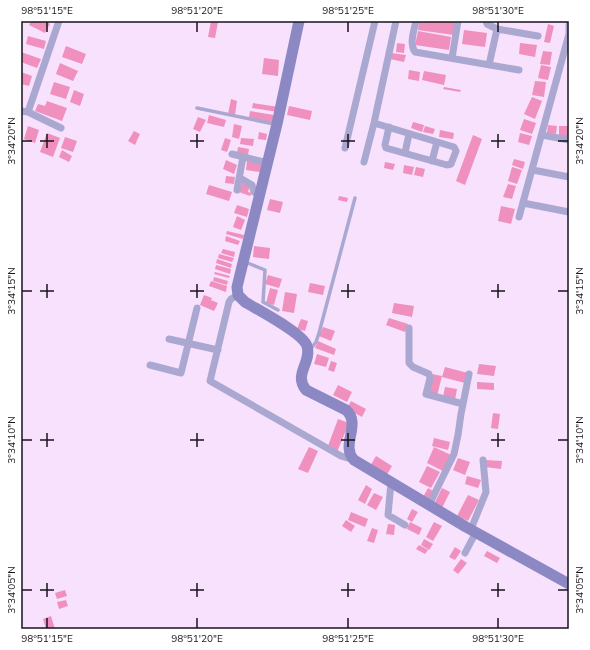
<svg xmlns="http://www.w3.org/2000/svg" width="590" height="650" font-family="Mulish,sans-serif">
	<style>
		.building { fill: #f090be }
		.lines { fill: none; stroke-linecap: round; stroke-linejoin: round }
		.lane { stroke: #aaa8d1; stroke-width: 3.5 }
		.street { stroke: #aaa8d1; stroke-width: 7 }
		.secondary { stroke: #8c88c3; stroke-width: 11 }
		.ticks { fill: none; stroke: #1a131c; stroke-width: 1.5 }
		.neatline { fill: none; stroke: #1a131c; stroke-width: 1.5 }
		.ticks-label { font-size: 10px; text-anchor: middle; fill: #1a131c }
	</style>
	<rect width="100%" height="100%" fill="#f7e1fd"/>
	<path class="building" d="M31 21H46L50 24 45 33 29 25Z
		M211 21 218 22 215 38 208 37Z
		M419 21H456L454 35 418 30Z
		M548 24 554 26 550 43 544 42Z
		M464 30 487 33 485 47 462 44Z
		M418 31 451 37 449 50 415 45Z
		M28 36 46 41 44 49 26 44Z
		M397 43 405 44 404 53 396 52Z
		M520 43 537 45 535 57 519 54Z
		M66 46 86 54 82 64 62 57Z
		M543 51 552 52 550 65 540 64Z
		M21 52 41 59 37 68 21 62Z
		M391 53 406 55 404 62 390 59Z
		M264 58 279 60 278 76 262 74Z
		M60 63 78 71 73 81 56 74Z
		M541 65 551 67 548 80 538 78Z
		M409 70 420 72 419 81 408 79Z
		M424 71 446 75 444 85 422 80Z
		M21 72 32 76 29 86 21 84Z
		M535 81 546 82 544 97 532 95Z
		M54 82 70 87 66 99 50 94Z
		M444 87 461 90 460 92 443 89Z
		M74 90 84 94 80 106 70 102Z
		M532 97 542 101 535 119 524 114Z
		M231 99 237 101 235 115 228 114Z
		M47 101 67 108 62 121 35 111 38 104 45 106Z
		M253 103 279 107 278 112 252 108Z
		M289 106 312 111 310 120 287 115Z
		M250 111 274 115 272 123 249 118Z
		M209 115 226 120 224 127 207 123Z
		M198 117 206 120 200 132 193 129Z
		M524 119 536 123 532 134 520 130Z
		M413 122 424 125 422 132 411 128Z
		M234 124 242 126 239 139 232 137Z
		M548 125 557 126 556 134 547 133Z
		M28 126 39 130 35 143 24 139Z
		M425 126 435 129 433 134 423 132Z
		M559 126H568V136H559Z
		M440 130 454 133 453 139 439 137Z
		M134 131 140 134 135 145 128 141Z
		M259 132 267 134 266 140 258 139Z
		M47 133 60 138 53 157 40 152Z
		M520 133 532 136 529 145 518 142Z
		M473 135 482 139 465 185 456 181Z
		M65 137 77 141 73 152 61 148Z
		M225 138 231 140 227 152 221 150Z
		M241 138 254 139 253 146 240 144Z
		M238 147 249 149 248 155 237 153Z
		M62 150 72 156 69 162 59 157Z
		M514 159 525 162 523 169 512 165Z
		M226 160 237 165 234 174 223 169Z
		M247 161 262 163 260 172 246 170Z
		M385 162 395 164 393 170 384 168Z
		M404 165 414 167 412 175 403 173Z
		M416 167 425 169 423 177 414 175Z
		M512 167 522 170 517 184 508 181Z
		M226 176 235 177 234 184 225 183Z
		M242 183 250 185 248 192 252 193 250 196 239 192Z
		M508 184 516 186 512 199 503 197Z
		M209 185 232 192 229 201 206 194Z
		M339 196 348 198 347 202 338 200Z
		M270 199 283 202 280 213 267 210Z
		M237 205 249 209 247 217 234 213Z
		M501 206 515 209 511 224 498 221Z
		M237 216 245 220 241 230 233 227Z
		M227 231 244 235 243 239 226 234Z
		M226 236 240 241 238 245 225 241Z
		M254 246 270 248 269 259 253 257Z
		M223 249 235 252 234 257 221 253Z
		M219 254 234 258 232 262 218 258Z
		M217 259 232 264 231 268 216 263Z
		M216 265 231 269 230 274 215 269Z
		M215 272 230 276 229 278 214 274Z
		M268 275 282 279 279 288 265 284Z
		M214 277 228 281 227 285 213 281Z
		M211 281 227 286 226 292 209 286Z
		M310 283 325 286 323 295 308 292Z
		M270 288 278 290 274 305 266 303Z
		M285 292 297 294 294 313 282 311Z
		M204 295 212 298 211 300 218 303 214 311 200 305Z
		M394 303 414 306 412 317 392 313Z
		M389 318 408 324 405 332 386 325Z
		M301 319 308 321 305 331 297 329Z
		M323 327 335 331 331 341 319 336Z
		M318 341 336 349 334 355 315 348Z
		M317 354 329 358 326 367 314 364Z
		M331 361 337 363 334 372 328 370Z
		M479 364 496 366 494 376 477 374Z
		M445 367 468 373 465 383 442 377Z
		M432 374 442 376 437 396 428 394Z
		M477 382 494 383V390L477 389Z
		M338 385 352 392 347 402 333 395Z
		M445 387 457 389 455 400 443 397Z
		M351 401 366 409 362 417 347 409Z
		M493 413 500 414 498 429 491 428Z
		M338 419 349 423 337 452 328 446Z
		M434 438 450 442 448 450 432 446Z
		M309 447 318 451 308 473 298 469Z
		M434 447 451 455 443 471 427 463Z
		M376 456 392 466 385 478 369 468Z
		M458 458 470 462 465 475 453 470Z
		M486 460 502 461 501 469 485 467Z
		M427 466 440 472 431 488 419 482Z
		M467 476 481 480 478 488 465 484Z
		M366 485 372 489 365 504 358 500Z
		M428 488 435 492 430 502 422 499Z
		M442 488 450 492 442 508 434 504Z
		M374 493 383 497 376 510 367 505Z
		M468 495 479 500 468 521 457 516Z
		M412 509 418 512 412 522 407 519Z
		M351 512 368 519 365 527 348 520Z
		M346 520 355 526 351 532 342 526Z
		M410 522 422 528 419 535 407 529Z
		M434 522 442 526 433 541 426 537Z
		M388 524 395 525 394 535 386 534Z
		M372 528 378 530 374 543 367 541Z
		M424 539 433 544 429 550 421 545Z
		M419 545 428 550 425 554 416 549Z
		M455 547 461 551 455 560 449 557Z
		M487 551 500 558 497 563 484 556Z
		M461 559 467 563 458 574 453 570Z
		M65 590 67 596 57 599 55 593Z
		M66 600 68 606 59 609 57 602Z
		M51 616 55 629H46L43 619Z"/>
	<g class="lines">
		<path class="lane" d="M197 108 274 124
			M245 262 265 270 263 302 278 310
			M310 350 316 342 319 333 355 198"/>
		<path class="street" d="M416 21C414 30 409 44 415 52L519 70
			M486 21 487 24 497 29 489 65
			M497 29 538 36
			M452 58 458 21
			M21 111 28 112 61 128
			M28 112 59 21
			M374 123 454 147 456 151 451 164 447 165 386 148 385 145 389 127
			M542 135 569 140
			M345 148 375 21
			M405 153 409 134
			M232 154 268 163
			M432 161 437 142
			M364 162 374 123 396 21
			M533 170 569 177
			M240 178 252 185 254 192 260 195
			M237 190 243 157
			M523 203 569 212
			M519 217 569 34V24
			M238 295 231 299 229 302 210 381 341 456 354 460
			M409 328V363L413 367 429 374 430 378 426 394 463 404
			M169 339 218 350
			M150 365 181 373 197 308
			M391 483 388 515 405 525
			M429 505 454 454 458 435 461 414 469 374
			M471 529 486 492 483 460
			M465 553 476 532"/>
		<path class="secondary" d="M299 21 277 124 237 287 238 295 245 302C258 310 303 333 307 346 312 363 293 374 306 390L346 410C362 424 340 445 354 460L466 527 569 584"/>
	</g>
	<path class="ticks" d="M47 22V32M197 22V32M348 22V32M498 22V32M47 134V148M197 134V148M348 134V148M498 134V148M22 141H32M40 141H54M190 141H204M341 141H355M491 141H505M558 141H568M47 284V298M197 284V298M348 284V298M498 284V298M22 291H32M40 291H54M190 291H204M341 291H355M491 291H505M558 291H568M47 433V447M197 433V447M348 433V447M498 433V447M22 440H32M40 440H54M190 440H204M341 440H355M491 440H505M558 440H568M47 583V597M197 583V597M348 583V597M498 583V597M22 590H32M40 590H54M190 590H204M341 590H355M491 590H505M558 590H568M47 618V628M197 618V628M348 618V628M498 618V628"/>
	<rect width="590" height="650" fill="none" stroke="#ffffff" stroke-width="44"/>
	<rect x="22" y="22" width="546" height="606" class="neatline"/>
	<g class="ticks-label">
		<text x="47" y="14">98°51'15"E</text>
		<text x="197" y="14">98°51'20"E</text>
		<text x="348" y="14">98°51'25"E</text>
		<text x="498" y="14">98°51'30"E</text>
		<text transform="translate(11 141) rotate(-90)" y="4">3°34'20"N</text>
		<text transform="translate(579 141) rotate(-90)" y="4">3°34'20"N</text>
		<text transform="translate(11 291) rotate(-90)" y="4">3°34'15"N</text>
		<text transform="translate(579 291) rotate(-90)" y="4">3°34'15"N</text>
		<text transform="translate(11 440) rotate(-90)" y="4">3°34'10"N</text>
		<text transform="translate(579 440) rotate(-90)" y="4">3°34'10"N</text>
		<text transform="translate(11 590) rotate(-90)" y="4">3°34'05"N</text>
		<text transform="translate(579 590) rotate(-90)" y="4">3°34'05"N</text>
		<text x="47" y="642">98°51'15"E</text>
		<text x="197" y="642">98°51'20"E</text>
		<text x="348" y="642">98°51'25"E</text>
		<text x="498" y="642">98°51'30"E</text>
	</g>
</svg>
